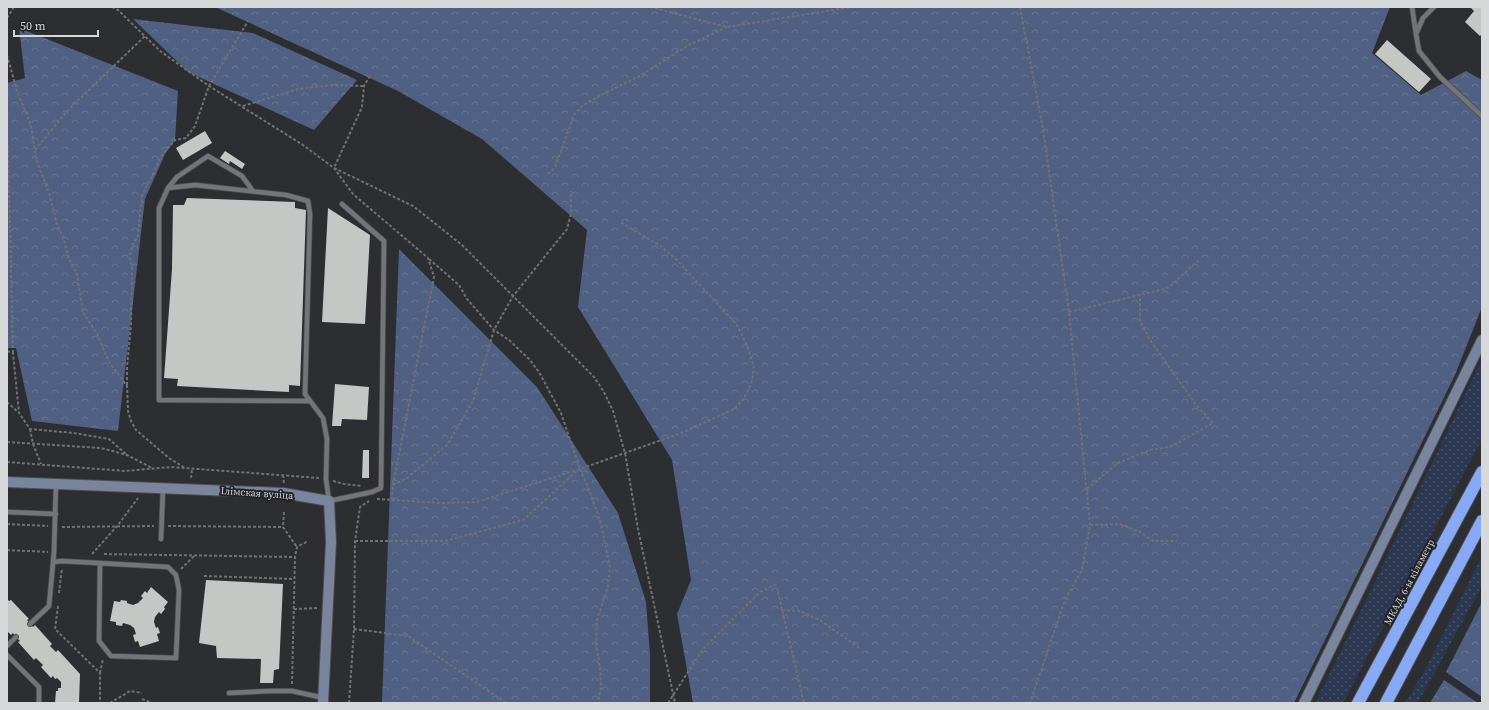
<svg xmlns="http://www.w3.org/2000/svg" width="1489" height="710" font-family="'Source Serif 4',serif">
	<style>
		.grass { fill: url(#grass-dots) }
		.forest { fill: url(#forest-crowns) }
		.building { fill: #c4c7c3 }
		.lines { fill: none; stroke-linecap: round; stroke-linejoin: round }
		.lane-casing { stroke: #4b4c4f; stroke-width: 6 }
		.secondary-casing { stroke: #4b4c4f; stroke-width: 12 }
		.highway-casing { stroke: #4b4c4f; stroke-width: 14 }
		.path { stroke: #707274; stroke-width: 2; stroke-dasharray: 3 2; stroke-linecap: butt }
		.lane { stroke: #737579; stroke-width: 4.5 }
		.secondary { stroke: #79859e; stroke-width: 10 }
		.highway { stroke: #88a9f5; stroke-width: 12 }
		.labels { text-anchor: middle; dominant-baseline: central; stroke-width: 4; stroke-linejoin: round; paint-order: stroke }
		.street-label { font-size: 10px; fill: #d7d8da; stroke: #222427 }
	</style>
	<defs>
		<pattern id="grass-dots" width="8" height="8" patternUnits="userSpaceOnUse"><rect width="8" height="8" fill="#2c3851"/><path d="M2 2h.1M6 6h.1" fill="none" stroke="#4a5469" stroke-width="1.8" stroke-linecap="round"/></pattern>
		<pattern id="forest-crowns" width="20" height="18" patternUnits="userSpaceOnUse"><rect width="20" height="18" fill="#506083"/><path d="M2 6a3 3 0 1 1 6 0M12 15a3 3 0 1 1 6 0" fill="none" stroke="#687694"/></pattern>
	</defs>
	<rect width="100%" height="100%" fill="#2c2e31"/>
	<path class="grass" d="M1482 359V439L1343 703H1315L1370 592Z
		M1482 556V586L1418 703H1405L1424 672Z"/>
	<path class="forest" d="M215 7H1390L1372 53 1421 95 1466 71 1482 80V307L1455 375 1294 703H693L677 614 691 580 672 460 578 307 587 230 482 139 398 91Z
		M133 19 253 33 357 80 314 130 188 72Z
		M19 28 178 91 175 140 165 154 145 199 118 431 32 421 16 348H7V83L25 78Z
		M399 249 537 387 618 513 646 602 650 655V703H382Z
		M1482 602V697L1446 672Z
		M1444 680 1478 703H1430Z"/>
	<path class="building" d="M1472 7H1482V34L1480 36 1465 22 1474 11 1471 8Z
		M1387 40 1431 79 1419 92 1375 54Z
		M205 131 212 143 183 160 176 148Z
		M225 151 245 164 242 169 230 161 229 164 220 158Z
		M187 198 295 202V208L306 210 300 386 289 385V392L177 386 178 379 164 378 172 269 173 205H184Z
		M328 208 370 235 365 324 322 322Z
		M335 384 369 387 367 420 342 419 341 426H332Z
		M363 450H369V478H362Z
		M206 580 283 584 279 669 274 670 273 683H260L261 659 217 658 216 646 199 643Z
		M151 587 168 602 164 607 165 609 161 614 159 612 155 617 154 622 156 628 158 627 160 633 157 634 159 641 140 647 138 641 135 642 133 635 136 634 134 628 130 625 123 623 122 626 116 625V622L110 621 114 601 120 602 121 600 127 601V603L133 605 138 603 143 598 141 596 145 591 147 593Z
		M7 599 9 601 11 600 29 619 27 620 33 627 35 625 52 644 50 646 56 652 58 650 80 674 79 703H55L56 691H58V688H61V682L57 678 55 679 53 676 51 678 41 667 43 665 36 658 34 660 18 642 20 641 16 637 13 633 11 635 7 631Z"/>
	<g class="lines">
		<g class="lane-casing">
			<path id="lane" d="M1412 7 1416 34
				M1434 7 1423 18 1416 34 1419 51 1440 77 1482 116
				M168 188 177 177 208 156 242 176 253 191
				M310 401 159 400V208L168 188 195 185 286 195 308 201 310 214 305 394 323 418 327 439 326 479 329 501 372 492 381 488 384 241 342 204
				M7 512 56 514
				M161 539 163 488
				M53 562 62 561 168 567 176 575 179 590 176 658 111 656 99 641 100 563
				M30 624 49 606 54 552 56 484
				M7 646 16 637
				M7 655 39 687V703
				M229 693 270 691H292L324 698"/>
		</g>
		<g class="secondary-casing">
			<path id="secondary" d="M7 482 283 493 329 501 331 542 323 703
				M1304 703 1482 340"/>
		</g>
		<g class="highway-casing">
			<path id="highway" d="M1358 703 1482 472
				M1386 703 1482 521"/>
		</g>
		<path class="path" d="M112 7 118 10 160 51 209 86 303 145 334 168 353 194 428 258 434 277 393 485 392 500
			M650 7 727 27 852 7
			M1020 7 1043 129 1069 312 1090 525 1082 570 1065 600 1030 703
			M224 9 225 7
			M7 18 14 7
			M7 55 17 91 31 125 36 159 49 193 57 224 63 237 69 259 77 274 83 312 97 334 109 362 127 386 128 411 131 421 136 430 169 458 185 468
			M370 76 364 86 362 107 334 168 413 206 462 245 594 377 604 392 613 411 625 453 638 529 675 703
			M243 106 298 89 332 85 364 86
			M7 130 9 180 7 182
			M35 150 68 110 145 36
			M548 174 555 167 574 115 582 106 601 95 638 77 687 46 727 27
			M9 180 13 353
			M429 259 459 285 467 299 494 330 509 340 529 359 539 372 561 413 580 469 590 492 601 524 610 567 608 586 597 620 596 644 600 668 601 686 598 703
			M1069 312 1168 288 1200 259
			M7 351 13 353 19 413 30 429 74 433 109 439 127 455
			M127 385V367L131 325 132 269 130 257 132 246 138 235 142 196 162 155 175 140 186 138 195 126 209 86 248 21
			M7 402 18 412
			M30 429 33 444 41 464
			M7 442 101 448 127 455 152 468
			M7 462 125 471 171 467 319 478
			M283 475 284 484
			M191 478 192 469
			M333 481 344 484 362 486
			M393 485 407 478 447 445 473 401 494 330 513 296 567 229 571 214V191
			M1087 489 1118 463 1150 450 1170 447 1213 423 1196 405 1150 340 1140 321V295
			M377 499 442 503 477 502 580 469 684 432 734 409 743 400 751 385 754 367 748 348 737 325 678 261 659 245 620 222
			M284 512 283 527 297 547
			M7 524 48 526
			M1090 525 1120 524 1140 532 1153 541H1177
			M168 526 283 527
			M62 527 154 526
			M355 541H445L523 520 579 469
			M7 550 48 552
			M92 554 118 525 138 498
			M104 554 295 557
			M181 569 194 556
			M204 576 294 579
			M778 592 804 703
			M59 593 62 568
			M58 606 55 629 100 673V703
			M294 609 319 608
			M782 610 800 611 821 621 861 649
			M354 629 408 636 506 703
			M100 673 103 659
			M292 684 295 557 297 547 308 541
			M142 699 152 703
			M110 703 130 691 142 693
			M349 703 354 629 355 541 360 507 369 501
			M668 703 703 649 760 592 777 584"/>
		<use href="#lane" class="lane"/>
		<use href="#secondary" class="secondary"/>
		<use href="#highway" class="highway"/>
	</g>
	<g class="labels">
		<g class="street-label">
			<text transform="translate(257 493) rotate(4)">Ілімская вуліца</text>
			<text transform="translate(1409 582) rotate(-62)">МКАД, 6-ы кіламетр</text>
		</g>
	</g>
	<rect width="1489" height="710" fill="none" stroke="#d7d8da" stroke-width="16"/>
	<path d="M14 30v6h84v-6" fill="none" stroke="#d7d8da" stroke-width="2"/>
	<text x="20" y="30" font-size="12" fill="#d7d8da" stroke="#222427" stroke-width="3" paint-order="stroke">50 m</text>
</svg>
